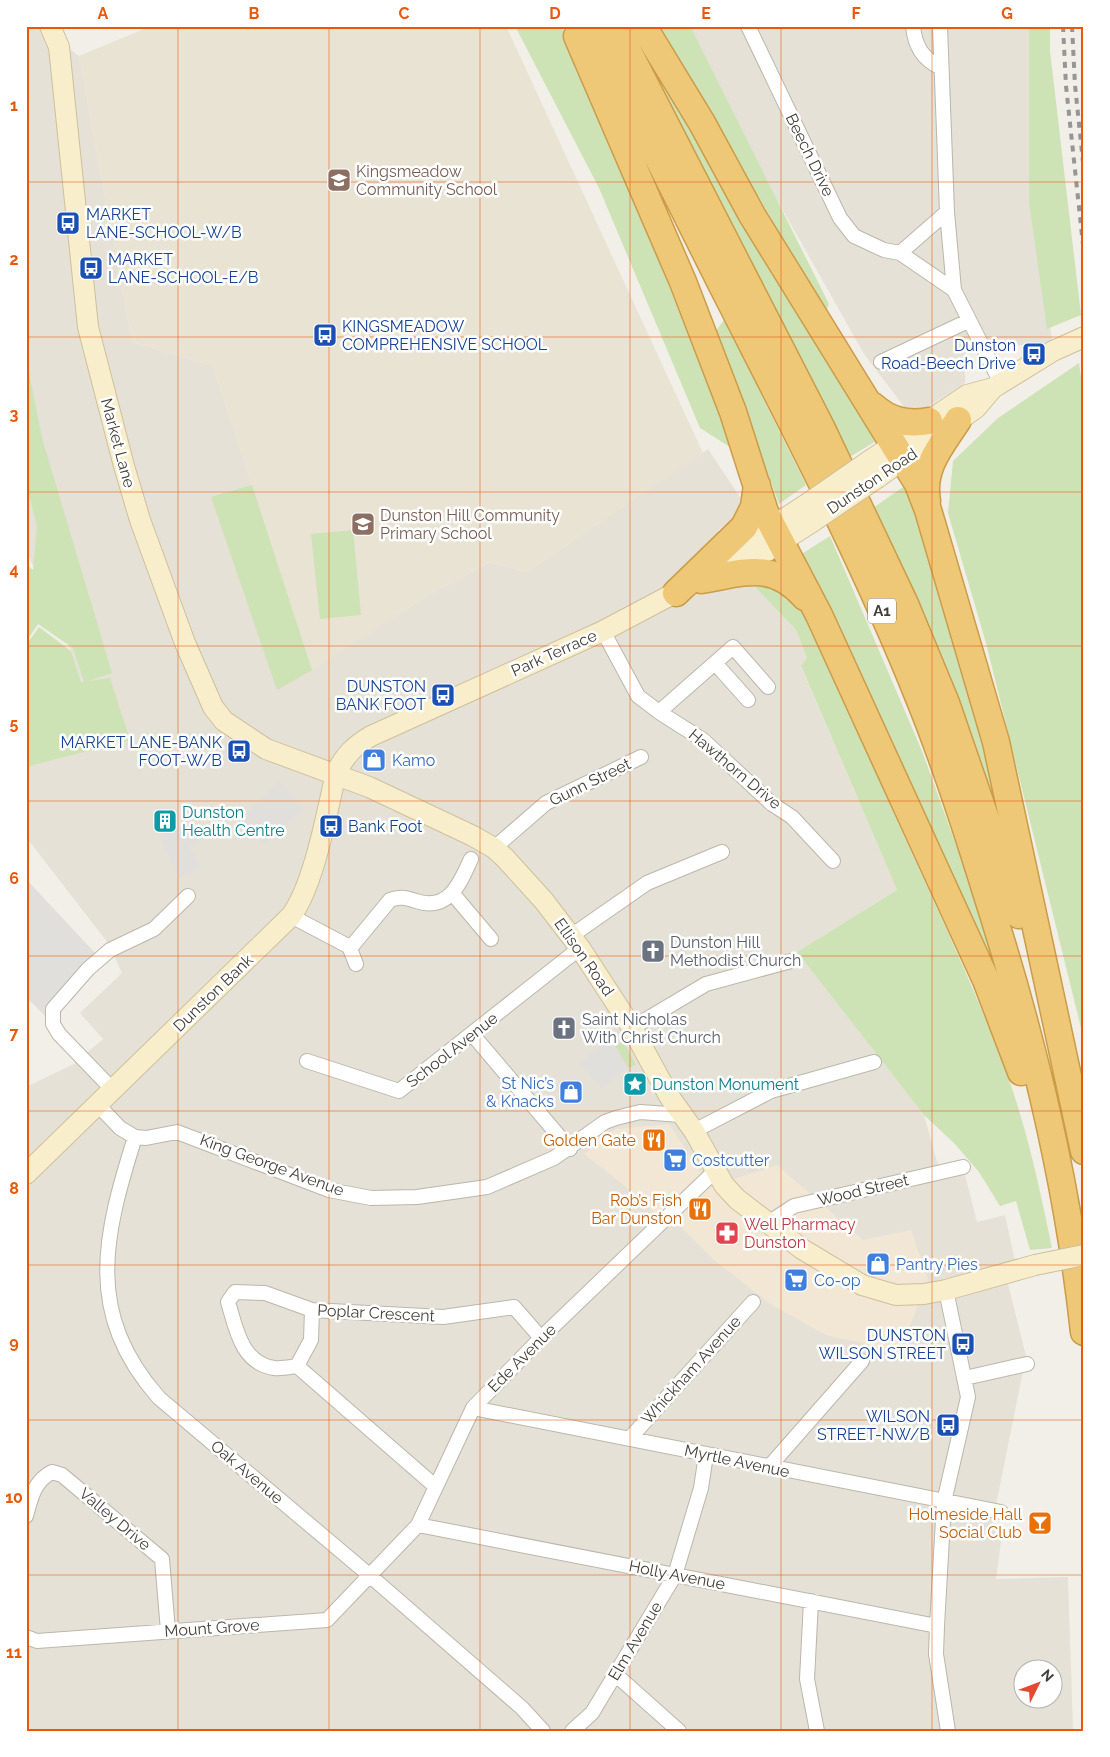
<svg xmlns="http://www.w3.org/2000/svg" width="1110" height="1757" font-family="Raleway,sans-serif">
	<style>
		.residential { fill: #e5e1d6; fill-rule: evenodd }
		.commercial { fill: #f2e6d5 }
		.education { fill: #e9e3d3 }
		.green { fill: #cde2b5 }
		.parking { fill: #e1dfdc }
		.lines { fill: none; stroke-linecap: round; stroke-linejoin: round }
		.street-casing { stroke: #bcb6ab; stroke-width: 16 }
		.secondary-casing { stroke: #cdc09c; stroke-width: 22 }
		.highway-casing { stroke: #cc9c48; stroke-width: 29 }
		.street { stroke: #fff; stroke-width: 14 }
		.secondary { stroke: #f9eecb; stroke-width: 20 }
		.highway { stroke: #eec777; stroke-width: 26 }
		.rail { stroke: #969696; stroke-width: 4; stroke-dasharray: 6 6; stroke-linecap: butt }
		.secondary-bridge-casing { stroke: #cdc09c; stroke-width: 22; stroke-linecap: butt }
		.secondary-bridge { stroke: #f9eecb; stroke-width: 20 }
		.grid { fill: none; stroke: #e8590c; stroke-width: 1; stroke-opacity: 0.55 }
		.labels { text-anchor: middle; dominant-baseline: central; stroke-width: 5; stroke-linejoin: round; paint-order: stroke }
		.shield { fill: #fff; stroke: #7c7973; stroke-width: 1 }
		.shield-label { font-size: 15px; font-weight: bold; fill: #443f37 }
		.street-label { font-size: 16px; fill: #443f37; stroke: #fff }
		.education-label { font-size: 16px; fill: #785e54; stroke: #fff; text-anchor: start }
		.transit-label { font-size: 16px; fill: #164399; stroke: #fff; text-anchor: end }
		.shop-label { font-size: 16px; fill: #366cbe; stroke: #fff; text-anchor: start }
		.culture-label { font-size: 16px; fill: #0d838f; stroke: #fff; text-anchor: start }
		.worship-label { font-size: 16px; fill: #5b616d; stroke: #fff; text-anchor: start }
		.food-label { font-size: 16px; fill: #c56008; stroke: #fff; text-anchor: end }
		.health-label { font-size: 16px; fill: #be3a42; stroke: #fff; text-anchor: start }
		.neatline { fill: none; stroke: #e8590c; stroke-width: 2 }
		.grid-label { font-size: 16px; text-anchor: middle; font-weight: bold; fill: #e8590c }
	</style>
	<rect width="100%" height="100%" fill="#f2efe8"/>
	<path class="residential" d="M26 26H38L79 56 132 342 213 366 312 669 427 596 490 562 527 572 708 449 748 509 718 530 755 587 796 630 807 658 801 667 897 890 797 952 924 1115 940 1172 963 1167 977 1222 1005 1215 1017 1270 1008 1284 1026 1356 992 1525 1003 1527 996 1579 1068 1577 1073 1731H26V1087L74 1064 103 1039 80 1013 122 973 108 943 26 837V767L129 740 81 682 71 651 26 550ZM1022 1670H1052V1700H1022Z
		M689 26H1033L1030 204 1052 339 1042 345 965 346V383L912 417 864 354 767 182Z"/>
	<path class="commercial" d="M669 1124 710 1187 777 1165 863 1240 911 1230 928 1280 900 1352 826 1335 770 1304 713 1259 663 1209 657 1215 620 1182 584 1154 616 1129Z"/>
	<path class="education" d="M151 26H506L703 453 527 572 490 562 427 596 312 670 213 366 132 342 79 56Z"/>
	<path class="green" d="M515 26H561L631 190 733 449 700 428 599 188Z
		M658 26H690L829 304 826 312Z
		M1029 26H1050V51L1081 315 1047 329 1029 202Z
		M640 34 881 438 848 458 634 39Z
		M724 320 806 485 779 504 748 419 713 335Z
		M26 358 42 438 112 673 88 681 110 678 130 740 26 767V645L39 627 71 651 81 682H84L73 648 38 624 26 642V564L33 570 37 526 26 483Z
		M1079 363 1084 400V1040L986 643 948 513 953 461 998 418Z
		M252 485 312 670 277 690 211 497Z
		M906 485 928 540 995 774 1004 845 870 510Z
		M353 530 361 615 320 619 311 534Z
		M830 536 922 751 994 950 983 955 800 555Z
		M764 584 794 594C833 665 861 740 894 814 933 901 975 987 1008 1077 1028 1133 1040 1190 1052 1248L1030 1250 1016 1201 1000 1206 979 1172 954 1143 924 1115 797 952 897 890 801 666 807 658 796 630 755 587Z
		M623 1041 636 1065 628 1068 615 1046Z"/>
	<path class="parking" d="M279 782 304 808 265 845 240 819Z
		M191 822 200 842 190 847 200 868 179 878 159 836Z
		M26 879 97 955 48 1006 46 1017 26 997Z
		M610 1037 628 1068 601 1089 580 1062Z"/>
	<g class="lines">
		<g class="street-casing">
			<path id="street" d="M748 26 840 218 854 236 884 250 900 253 954 290
				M913 26C915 47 923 59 941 68
				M940 26 947 212 954 290 1001 383
				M900 253 947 212
				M881 362 968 321
				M603 631 638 696 659 712 703 740 772 804 792 817 833 861
				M715 663 748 700
				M659 712 733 647 768 687
				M494 848 546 803 641 757
				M453 894 491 939
				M291 916 346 945 352 946 390 900C400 896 406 898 416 901 449 912 460 883 471 859
				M571 936 647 883 722 852
				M349 946 356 964
				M632 1028 706 984 791 961
				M472 1034 570 1149
				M307 1061 399 1091 580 948
				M112 1089 59 1034 53 1024V1009L88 969 110 950 154 929 188 896
				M97 1104 120 1128 135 1137 146 1138 177 1132 329 1190 371 1198 417 1197 487 1187 554 1158 605 1122 616 1118 640 1112 681 1115
				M694 1131 771 1091 874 1062
				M135 1137C104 1236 84 1313 159 1398L368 1574 522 1708 543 1731
				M768 1223 794 1206 963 1167
				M946 1290 968 1397 944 1502 937 1626 936 1654 948 1731
				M297 1366 311 1340 312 1310
				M965 1378 1027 1364
				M473 1408 1001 1512
				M630 1438 753 1302
				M769 1467 862 1361
				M436 1487 297 1366C290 1367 281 1369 274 1368 241 1363 236 1328 228 1302L235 1292 265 1293 312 1310 443 1317 514 1307 541 1338
				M26 1516C31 1498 34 1481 52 1472L62 1475 162 1559 168 1631
				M418 1525 937 1626
				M811 1601 807 1679 817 1731
				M26 1637 37 1641 327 1620 418 1525 473 1408 541 1338 715 1171
				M615 1674 679 1731
				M572 1731 592 1713 675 1575 701 1488 706 1455"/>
		</g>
		<g class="secondary-casing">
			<path id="secondary" d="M50 26 59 47 88 327 124 466 140 520 185 643 213 707 224 721 266 749 369 787 473 836 494 848 505 858 544 901 580 948 632 1028 669 1096 694 1131 724 1185 737 1199 802 1249 862 1285 896 1295 924 1294 946 1290 1035 1265
				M869 461 967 395 993 388 1053 351 1084 337
				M877 478 976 408 993 388
				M741 559 767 551 815 520
				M713 573 741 559 759 535 807 504
				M26 1174 291 916C314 885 327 812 336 773 345 755 354 746 371 736L603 631 688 586"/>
		</g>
		<g class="highway-casing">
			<path id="highway" d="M590 26C639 117 684 211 731 303 797 433 865 563 919 698 945 762 966 827 986 892 1032 1035 1068 1183 1084 1332
				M615 26 822 429 905 604 946 703 1019 915
				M643 26 702 123 752 215 918 484 928 510 996 742 1084 1151
				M577 36 683 282 733 412 765 512 819 615 986 980 1021 1072
				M873 406C890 421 907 425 929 421
				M927 501C921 468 941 446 958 420
				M701 580C744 573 772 560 805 597
				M676 593 744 527 754 507 757 485"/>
		</g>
		<use href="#street" class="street"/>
		<use href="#secondary" class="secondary"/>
		<use href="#highway" class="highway"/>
		<path class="rail" d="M1063 26 1066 86 1084 254
			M1072 26 1075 85 1084 172"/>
		<g class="secondary-bridge-casing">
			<path id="secondary-bridge" d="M807 504 869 461
				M815 520 877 478
				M1035 1265 1084 1255"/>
		</g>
		<use href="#secondary-bridge" class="secondary-bridge"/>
	</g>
	<path class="grid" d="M178 26V1731M329 26V1731M480 26V1731M630 26V1731M781 26V1731M932 26V1731M26 182H1084M26 337H1084M26 492H1084M26 646H1084M26 801H1084M26 956H1084M26 1111H1084M26 1265H1084M26 1420H1084M26 1575H1084"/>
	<defs>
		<g id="school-square" transform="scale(1.25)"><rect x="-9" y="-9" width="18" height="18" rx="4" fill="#8d6e63" stroke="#fff"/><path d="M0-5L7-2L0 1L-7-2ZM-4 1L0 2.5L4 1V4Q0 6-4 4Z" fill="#fff"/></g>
		<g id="bus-square" transform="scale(1.25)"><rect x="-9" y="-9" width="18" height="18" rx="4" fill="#1a4fb4" stroke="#fff"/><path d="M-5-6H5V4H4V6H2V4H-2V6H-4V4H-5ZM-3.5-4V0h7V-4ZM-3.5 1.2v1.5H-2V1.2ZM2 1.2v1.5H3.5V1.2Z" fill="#fff"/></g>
		<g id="shop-square" transform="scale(1.25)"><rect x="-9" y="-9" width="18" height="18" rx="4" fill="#3f7fe0" stroke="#fff"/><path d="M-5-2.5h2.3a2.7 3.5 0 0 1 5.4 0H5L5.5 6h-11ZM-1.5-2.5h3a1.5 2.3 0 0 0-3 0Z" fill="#fff"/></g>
		<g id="building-square" transform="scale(1.25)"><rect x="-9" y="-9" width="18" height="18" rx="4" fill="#0f9aa8" stroke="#fff"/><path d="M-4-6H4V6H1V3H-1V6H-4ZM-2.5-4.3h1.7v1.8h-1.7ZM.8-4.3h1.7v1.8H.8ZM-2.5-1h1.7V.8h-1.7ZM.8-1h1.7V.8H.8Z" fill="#fff"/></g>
		<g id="church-square" transform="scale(1.25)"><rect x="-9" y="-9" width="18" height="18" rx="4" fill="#6b7280" stroke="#fff"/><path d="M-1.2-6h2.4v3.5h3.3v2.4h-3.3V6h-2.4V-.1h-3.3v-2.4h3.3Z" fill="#fff"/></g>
		<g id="sight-square" transform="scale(1.25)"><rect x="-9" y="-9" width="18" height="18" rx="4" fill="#0f9aa8" stroke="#fff"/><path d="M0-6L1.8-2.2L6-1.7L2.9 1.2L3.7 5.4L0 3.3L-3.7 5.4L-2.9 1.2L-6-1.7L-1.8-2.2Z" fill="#fff"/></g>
		<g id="restaurant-square" transform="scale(1.25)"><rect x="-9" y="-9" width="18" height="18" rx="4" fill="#e8710a" stroke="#fff"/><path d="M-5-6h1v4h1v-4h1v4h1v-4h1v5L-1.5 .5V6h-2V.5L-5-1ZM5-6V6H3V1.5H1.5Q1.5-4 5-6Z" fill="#fff"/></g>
		<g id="supermarket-square" transform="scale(1.25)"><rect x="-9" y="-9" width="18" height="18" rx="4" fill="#3f7fe0" stroke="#fff"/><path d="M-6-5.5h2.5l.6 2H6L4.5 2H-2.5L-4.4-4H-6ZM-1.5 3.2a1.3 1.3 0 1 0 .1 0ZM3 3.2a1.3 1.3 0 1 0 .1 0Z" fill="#fff"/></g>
		<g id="pharmacy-square" transform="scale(1.25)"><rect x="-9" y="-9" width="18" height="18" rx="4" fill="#e0444e" stroke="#fff"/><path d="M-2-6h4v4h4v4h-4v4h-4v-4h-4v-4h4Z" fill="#fff"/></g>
		<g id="bar-square" transform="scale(1.25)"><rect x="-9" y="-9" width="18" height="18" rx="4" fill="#e8710a" stroke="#fff"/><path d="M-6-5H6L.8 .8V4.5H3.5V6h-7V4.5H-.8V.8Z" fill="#fff"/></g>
	</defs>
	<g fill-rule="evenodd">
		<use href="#school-square" x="339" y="180"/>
		<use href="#bus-square" x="68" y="223"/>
		<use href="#bus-square" x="91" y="268"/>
		<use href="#bus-square" x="325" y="335"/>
		<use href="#bus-square" x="1034" y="354"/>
		<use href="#school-square" x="363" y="524"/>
		<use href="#bus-square" x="443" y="695"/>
		<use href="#bus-square" x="239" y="751"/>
		<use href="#shop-square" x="374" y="760"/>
		<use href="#building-square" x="165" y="821"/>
		<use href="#bus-square" x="331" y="826"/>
		<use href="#church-square" x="653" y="951"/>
		<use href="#church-square" x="564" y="1028"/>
		<use href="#sight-square" x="635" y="1084"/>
		<use href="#shop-square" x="571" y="1092"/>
		<use href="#restaurant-square" x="654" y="1140"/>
		<use href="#supermarket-square" x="675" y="1160"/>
		<use href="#restaurant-square" x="700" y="1209"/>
		<use href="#pharmacy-square" x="727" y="1233"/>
		<use href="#shop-square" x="878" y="1264"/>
		<use href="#supermarket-square" x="796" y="1280"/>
		<use href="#bus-square" x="963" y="1344"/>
		<use href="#bus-square" x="948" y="1425"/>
		<use href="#bar-square" x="1040" y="1523"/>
	</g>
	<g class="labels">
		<rect class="shield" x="868" y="598.5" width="28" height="25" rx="4"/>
		<g class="shield-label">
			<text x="882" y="611">A1</text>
		</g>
		<g class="street-label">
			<text transform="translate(810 155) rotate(64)">Beech Drive</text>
			<text transform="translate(118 443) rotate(75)">Market Lane</text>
			<text transform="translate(872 481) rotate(-34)">Dunston Road</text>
			<text transform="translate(554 653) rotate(-24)">Park Terrace</text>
			<text transform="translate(735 769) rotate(40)">Hawthorn Drive</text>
			<text transform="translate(590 782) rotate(-26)">Gunn Street</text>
			<text transform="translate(584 957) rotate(55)">Ellison Road</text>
			<text transform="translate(213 993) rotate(-44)">Dunston Bank</text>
			<text transform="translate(452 1050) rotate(-38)">School Avenue</text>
			<text transform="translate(272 1165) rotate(20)">King George Avenue</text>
			<text transform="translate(863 1190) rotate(-13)">Wood Street</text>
			<text transform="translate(376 1313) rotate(3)">Poplar Crescent</text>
			<text transform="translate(522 1358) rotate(-45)">Ede Avenue</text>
			<text transform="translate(691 1370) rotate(-48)">Whickham Avenue</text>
			<text transform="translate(737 1461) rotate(12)">Myrtle Avenue</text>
			<text transform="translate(247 1472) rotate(40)">Oak Avenue</text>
			<text transform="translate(115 1519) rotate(40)">Valley Drive</text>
			<text transform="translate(677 1575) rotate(11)">Holly Avenue</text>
			<text transform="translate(212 1628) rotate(-4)">Mount Grove</text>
			<text transform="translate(635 1641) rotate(-59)">Elm Avenue</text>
		</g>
		<g class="education-label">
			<text x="356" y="171">Kingsmeadow<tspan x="356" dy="18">Community School</tspan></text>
			<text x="380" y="515">Dunston Hill Community<tspan x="380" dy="18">Primary School</tspan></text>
		</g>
		<g class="transit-label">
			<text x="86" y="214" text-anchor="start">MARKET<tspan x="86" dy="18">LANE-SCHOOL-W/B</tspan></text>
			<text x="108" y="259" text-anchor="start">MARKET<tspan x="108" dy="18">LANE-SCHOOL-E/B</tspan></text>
			<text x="342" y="326" text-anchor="start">KINGSMEADOW<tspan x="342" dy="18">COMPREHENSIVE SCHOOL</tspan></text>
			<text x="1016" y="345">Dunston<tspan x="1016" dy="18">Road-Beech Drive</tspan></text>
			<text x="426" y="686">DUNSTON<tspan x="426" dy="18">BANK FOOT</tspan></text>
			<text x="222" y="742">MARKET LANE-BANK<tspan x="222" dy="18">FOOT-W/B</tspan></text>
			<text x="348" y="826" text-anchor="start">Bank Foot</text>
			<text x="946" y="1335">DUNSTON<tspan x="946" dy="18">WILSON STREET</tspan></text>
			<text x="930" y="1416">WILSON<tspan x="930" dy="18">STREET-NW/B</tspan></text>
		</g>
		<g class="shop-label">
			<text x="392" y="760">Kamo</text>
			<text x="554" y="1083" text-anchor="end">St Nic’s<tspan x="554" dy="18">&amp; Knacks</tspan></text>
			<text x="692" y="1160">Costcutter</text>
			<text x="896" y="1264">Pantry Pies</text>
			<text x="814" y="1280">Co-op</text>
		</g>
		<g class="culture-label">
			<text x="182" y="812">Dunston<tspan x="182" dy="18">Health Centre</tspan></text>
			<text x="652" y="1084">Dunston Monument</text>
		</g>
		<g class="worship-label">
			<text x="670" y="942">Dunston Hill<tspan x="670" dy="18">Methodist Church</tspan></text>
			<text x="582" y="1019">Saint Nicholas<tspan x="582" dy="18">With Christ Church</tspan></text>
		</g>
		<g class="food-label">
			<text x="636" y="1140">Golden Gate</text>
			<text x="682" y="1200">Rob’s Fish<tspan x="682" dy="18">Bar Dunston</tspan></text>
			<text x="1022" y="1514">Holmeside Hall<tspan x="1022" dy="18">Social Club</tspan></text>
		</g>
		<g class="health-label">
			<text x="744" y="1224">Well Pharmacy<tspan x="744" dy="18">Dunston</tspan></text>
		</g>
	</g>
	<rect width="1110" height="1757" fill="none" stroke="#ffffff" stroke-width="55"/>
	<g transform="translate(1038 1684) rotate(48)"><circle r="24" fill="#ffffff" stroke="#b4b2af"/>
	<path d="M0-4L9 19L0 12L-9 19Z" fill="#e24b2f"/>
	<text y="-8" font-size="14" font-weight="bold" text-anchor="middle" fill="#443f37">N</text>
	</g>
	<rect x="28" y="28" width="1054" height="1702" class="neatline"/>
	<g class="grid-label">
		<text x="103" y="19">A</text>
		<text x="254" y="19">B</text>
		<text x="404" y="19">C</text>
		<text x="555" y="19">D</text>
		<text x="706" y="19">E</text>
		<text x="856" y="19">F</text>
		<text x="1007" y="19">G</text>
		<text x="14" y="111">1</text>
		<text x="14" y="265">2</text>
		<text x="14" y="420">3</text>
		<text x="14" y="575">4</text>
		<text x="14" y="729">5</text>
		<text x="14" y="884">6</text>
		<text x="14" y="1039">7</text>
		<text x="14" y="1194">8</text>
		<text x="14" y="1348">9</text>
		<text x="14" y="1503">10</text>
		<text x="14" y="1658">11</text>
	</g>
</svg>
